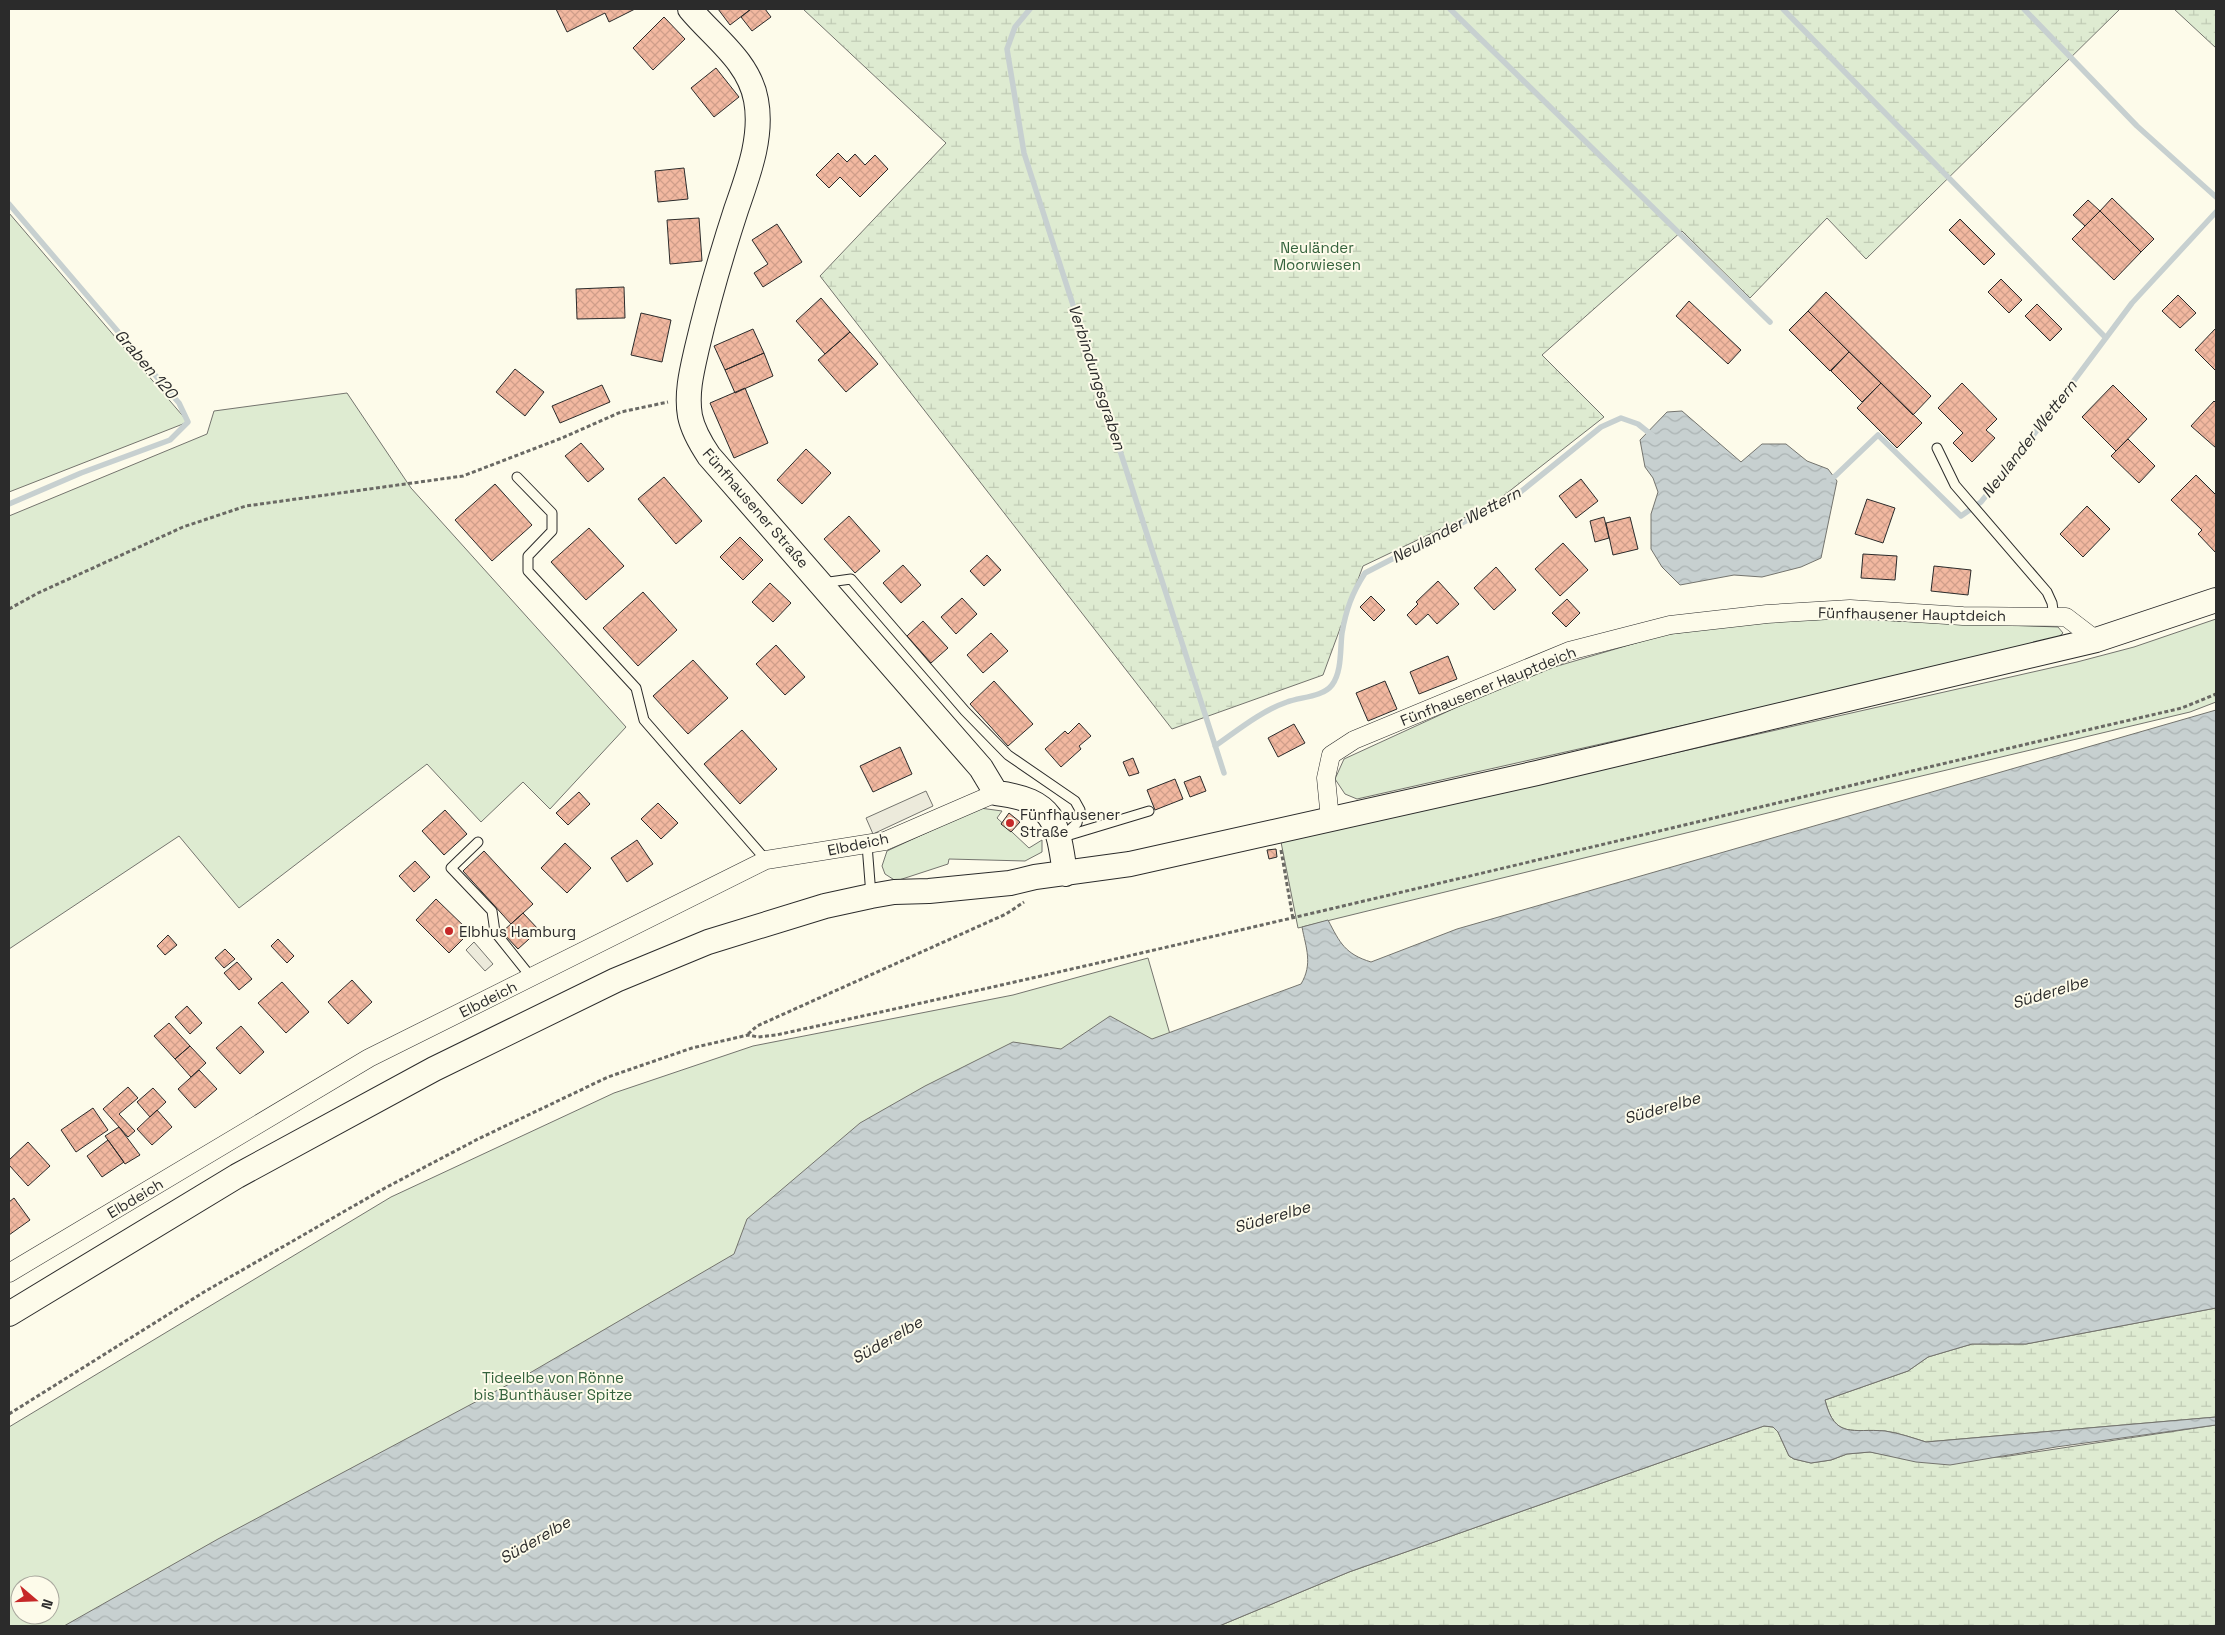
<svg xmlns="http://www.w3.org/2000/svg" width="2225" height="1635" font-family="'Space Grotesk',sans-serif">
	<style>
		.green { fill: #deebd1; stroke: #74746e; fill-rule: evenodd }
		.wetland { fill: url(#wetland-marsh); stroke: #74746e }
		.parking { fill: #eceadb; stroke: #74746e }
		.water { fill: url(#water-waves); stroke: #74746e }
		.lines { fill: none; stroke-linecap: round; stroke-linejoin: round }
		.stream { stroke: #c7d0d0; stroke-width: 5.5 }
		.building { fill: url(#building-cross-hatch); stroke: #2b2b2b }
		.lane-casing { stroke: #2b2b2b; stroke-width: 11 }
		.street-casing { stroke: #2b2b2b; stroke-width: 19 }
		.secondary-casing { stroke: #2b2b2b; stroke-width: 26 }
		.path { stroke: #6a6964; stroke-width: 3; stroke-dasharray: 4 2.5; stroke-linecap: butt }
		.lane { stroke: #fdfbea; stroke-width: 9 }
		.street { stroke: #fdfbea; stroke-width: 18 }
		.secondary { stroke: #fdfbea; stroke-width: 24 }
		.poi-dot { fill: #c62828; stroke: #fdfbea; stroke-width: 2 }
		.labels { text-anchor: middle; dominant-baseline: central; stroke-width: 4; stroke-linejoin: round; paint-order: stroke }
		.park-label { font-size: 15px; fill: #34623c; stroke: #fdfbea }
		.street-label { font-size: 15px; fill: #2b2b2b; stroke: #fdfbea }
		.poi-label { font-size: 15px; fill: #2b2b2b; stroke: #fdfbea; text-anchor: start }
		.water-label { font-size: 16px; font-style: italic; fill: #2b2b2b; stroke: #fdfbea }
	</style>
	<defs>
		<pattern id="wetland-marsh" width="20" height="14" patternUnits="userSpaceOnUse" patternTransform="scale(1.25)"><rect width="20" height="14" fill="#deebd1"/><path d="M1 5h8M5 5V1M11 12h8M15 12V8" fill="none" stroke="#bfcab4"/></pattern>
		<pattern id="water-waves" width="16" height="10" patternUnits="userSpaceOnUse" patternTransform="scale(1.25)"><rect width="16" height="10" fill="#c7d0d0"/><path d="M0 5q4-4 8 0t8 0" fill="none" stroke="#abb3b3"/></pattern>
		<pattern id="building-cross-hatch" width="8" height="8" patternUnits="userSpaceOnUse" patternTransform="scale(1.25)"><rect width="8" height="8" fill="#f2b8a0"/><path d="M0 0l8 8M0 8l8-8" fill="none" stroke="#d09e8a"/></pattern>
	</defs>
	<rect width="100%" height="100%" fill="#fdfbea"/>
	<path class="green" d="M9 213 188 422 9 492Z
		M347 393 411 488 626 727 550 809 523 782 481 822 427 764 239 908 179 836 9 949V516L207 434 214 411Z
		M1791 617 2058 627 2063 633 2053 642 1357 799 1345 794 1335 779 1344 759 1527 675 1663 635Z
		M2216 619V702L2190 712 1825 799 1298 928 1281 842 2077 662 2134 647Z
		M980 808 1002 811 997 818 1029 848 1042 840V852L1025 861 949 859 948 864 896 881 885 874 882 866 887 851Z
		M1148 958 1249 1308 617 1626H9V1427L391 1197 614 1093 753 1046 1013 995ZM20 1585H50V1615H20Z"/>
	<path class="wetland" d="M803 9H2120L1866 259 1827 218 1750 298 1682 231 1542 355 1604 417 1493 504 1363 566 1323 675 1172 729 820 276 946 143Z
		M2174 9H2216V48Z
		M2216 1308V1417L1926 1442C1913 1438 1899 1433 1885 1431 1853 1428 1835 1440 1825 1400L1908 1371 1928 1357 1972 1344H2026Z
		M2216 1425V1626H1219L1349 1572 1764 1426 1773 1427 1778 1432 1789 1456 1794 1459 1811 1463 1831 1460 1847 1454 1870 1452 1892 1456 2002 1457Z"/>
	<path class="parking" d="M926 791 933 806 873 834 866 818Z
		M474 942 493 964 485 971 466 950Z"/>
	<path class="water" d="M1682 411 1741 462 1762 444H1786L1807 461 1828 469 1837 481 1821 558 1801 567 1762 577 1734 575 1680 585 1662 567 1651 549V514L1658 492 1653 478 1645 467 1640 440 1667 412Z
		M2216 710V1308L2026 1344H1972L1928 1357 1908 1371 1825 1400C1835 1440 1853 1428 1885 1431 1899 1433 1913 1438 1926 1442L2216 1417V1425L2056 1447 1950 1465 1916 1462 1870 1452 1847 1454 1831 1460 1811 1463 1794 1459 1789 1456 1778 1432 1773 1427 1764 1426 1349 1572 1219 1626H64L218 1539 528 1374 734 1254 747 1219 860 1123 925 1086 1013 1042 1061 1049 1110 1016 1152 1039 1301 984C1313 964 1306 948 1302 927L1328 920C1340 943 1345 954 1371 962L1457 929Z"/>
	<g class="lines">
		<path class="stream" d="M1030 9 1015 27 1007 49 1024 153 1224 773
			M1450 9 1770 322
			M1783 9 2106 338
			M2024 9 2137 126 2216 197
			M9 204 179 403 188 422 170 440 81 473 9 504
			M1829 480 1833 478 1878 435 1961 516 1981 502 2020 453 2132 303 2216 212
			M1215 746C1238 730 1261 711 1287 702 1300 697 1323 697 1332 685 1342 672 1340 649 1342 633 1346 610 1352 593 1365 573L1518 494 1601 427 1621 418 1638 424 1653 436"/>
	</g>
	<path class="building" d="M556 9H635L609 22 605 13 567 32Z
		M718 9H751L730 25Z
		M751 9H765L771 17 752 31 741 17Z
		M664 17 685 39 653 70 633 48Z
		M716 68 739 97 714 117 691 88Z
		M838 153 847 162 855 154 865 165 875 155 888 169 860 197 840 177 829 188 816 175Z
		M684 168 688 199 658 202 655 171Z
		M2112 198 2154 239 2141 252 2100 211Z
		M2088 200 2100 211 2085 226 2073 215Z
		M2100 211 2141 252 2114 280 2072 239Z
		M699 218 702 261 670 264 667 220Z
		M1960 219 1995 254 1984 265 1949 230Z
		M777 224 802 262 763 287 754 273 768 264 752 240Z
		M2001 279 2022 300 2009 313 1988 292Z
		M624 287 625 318 577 319 576 289Z
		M1826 292 1931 396 1913 415 1808 311Z
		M2178 295 2196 313 2180 328 2162 311Z
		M821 298 850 332 825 354 796 321Z
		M1689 301 1741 350 1728 364 1676 316Z
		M2037 304 2062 329 2050 341 2025 316Z
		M1808 311 1849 352 1830 371 1789 330Z
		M641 313 671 320 662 362 631 355Z
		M2216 328V371L2195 350Z
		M753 329 764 353 725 370 714 346Z
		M850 332 878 364 846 392 818 360Z
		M1849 352 1881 383 1862 402 1831 371Z
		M764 353 773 376 735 393 725 370Z
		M515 369 544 392 525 416 496 392Z
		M1881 383 1922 423 1897 448 1857 408Z
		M1962 383 1997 419 1986 430 1995 438 1972 462 1953 443 1963 433 1938 408Z
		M602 385 610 402 560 423 552 406Z
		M2113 385 2147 419 2116 451 2082 417Z
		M745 388 768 443 734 458 710 403Z
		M2214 401 2216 403V448L2191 426Z
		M2128 439 2155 466 2139 483 2111 456Z
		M581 443 604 469 588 482 565 456Z
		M806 449 831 473 802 504 777 480Z
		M2196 475 2216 495V553L2198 534 2202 530 2171 500Z
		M664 477 702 521 676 544 638 499Z
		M1581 479 1598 501 1576 518 1559 496Z
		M495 484 532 525 492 561 455 520Z
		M1867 499 1895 508 1883 543 1855 534Z
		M2087 506 2110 529 2083 557 2060 534Z
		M849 516 880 551 855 573 824 539Z
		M1604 517 1609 538 1595 542 1590 521Z
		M1630 517 1638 549 1613 555 1606 523Z
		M589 528 624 566 586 600 551 562Z
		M740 537 763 560 743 580 720 557Z
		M1563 543 1588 570 1560 596 1535 569Z
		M1863 554 1897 556 1895 580 1861 578Z
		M987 555 1001 570 984 586 970 571Z
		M903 565 921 585 901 603 883 583Z
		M1934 566 1971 570 1968 595 1931 591Z
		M1496 567 1516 590 1494 610 1474 588Z
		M1438 581 1459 604 1437 624 1428 614 1416 625 1407 615 1418 604 1416 602Z
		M770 583 791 603 773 622 752 602Z
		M643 592 677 630 638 666 603 628Z
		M1371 596 1385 610 1374 621 1360 607Z
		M962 598 977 614 956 634 941 617Z
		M1567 599 1580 613 1566 627 1552 613Z
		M923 621 948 648 931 663 907 636Z
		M991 633 1008 651 983 673 967 655Z
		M776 645 805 677 785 695 756 664Z
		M1448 656 1457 679 1419 694 1410 672Z
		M693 660 728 698 688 734 653 696Z
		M994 681 1033 724 1008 746 970 704Z
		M1385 681 1397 709 1368 721 1356 693Z
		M1079 723 1091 736 1079 746 1081 749 1061 767 1045 749 1065 731 1068 734Z
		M1294 724 1305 743 1278 757 1268 738Z
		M742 730 777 769 740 804 704 764Z
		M900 747 912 774 873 792 860 766Z
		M1133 758 1139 773 1129 776 1123 762Z
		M1200 776 1206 791 1190 797 1184 782Z
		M1175 779 1183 799 1155 810 1147 790Z
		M579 792 590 804 568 825 556 813Z
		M658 803 678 823 661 839 641 819Z
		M445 810 467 834 444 855 422 831Z
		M1009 813 1020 822 1011 832 1001 824Z
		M637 840 653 864 627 882 611 858Z
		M565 843 591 868 567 893 541 868Z
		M1276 849 1277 857 1269 859 1267 850Z
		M484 851 533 904 511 924 463 871Z
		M415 861 430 877 414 892 399 876Z
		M436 899 470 932 449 953 416 920Z
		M523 913 539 930 518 949 502 932Z
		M168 935 177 945 165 955 157 946Z
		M278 939 294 956 287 963 271 946Z
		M225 949 235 959 224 968 215 958Z
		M237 962 252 979 239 990 224 973Z
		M352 980 372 1002 348 1024 328 1002Z
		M282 982 309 1012 286 1033 258 1003Z
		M187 1006 202 1023 190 1034 175 1017Z
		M169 1023 190 1046 175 1059 154 1036Z
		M241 1026 264 1052 240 1074 216 1048Z
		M190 1046 206 1063 191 1077 175 1059Z
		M199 1070 217 1089 195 1108 178 1089Z
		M128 1087 138 1098 119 1114 135 1131 128 1137 103 1109Z
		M153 1088 166 1102 150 1117 137 1102Z
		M93 1108 108 1130 76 1152 61 1130Z
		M157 1110 172 1127 152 1145 137 1129Z
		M119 1127 140 1155 125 1164 105 1136Z
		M108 1140 124 1162 102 1177 87 1156Z
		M28 1142 50 1166 28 1186 9 1165V1160Z
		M14 1198 30 1220 9 1235V1202Z"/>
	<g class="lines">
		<g class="lane-casing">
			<path id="lane" d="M1937 448 1955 485 2047 592 2052 603 2054 617
				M517 477 552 513V531L528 556V571L636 688 644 720 766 860
				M822 583 851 579 965 711 1008 755 1075 801 1080 810 1077 823 1061 838
				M1063 837 1149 811
				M478 842 451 868 492 911 495 932 531 977
				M867 845 871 895"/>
		</g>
		<g class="street-casing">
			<path id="street" d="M1330 819 1326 778 1331 755 1354 740 1569 651 1670 625 1767 614 1850 609 1963 616 2066 617 2096 640
				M9 1273 369 1058 766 860 885 841 996 793"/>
		</g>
		<g class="secondary-casing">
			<path id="secondary" d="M690 9C713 37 749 61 756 100 763 137 748 175 736 210 721 256 708 301 697 348 692 370 686 393 690 416 693 431 701 444 709 456L981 768 996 793C1054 800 1058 822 1065 874
				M9 1314 237 1176 434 1069 616 980 708 942 825 906 871 896 894 892 929 891 1010 883 1035 877 1130 864 1537 773 2096 640 2216 600"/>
		</g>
		<path class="path" d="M9 609 38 593 183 527 246 506 463 476 562 438 621 412 668 402
			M1281 850 1293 919
			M748 1034 757 1026 1006 914 1024 902
			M9 1414 204 1292 385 1188 478 1139 608 1077 692 1048 748 1035 758 1037 776 1035C1246 933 1713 816 2182 708L2216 694"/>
		<use href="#lane" class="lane"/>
		<use href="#street" class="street"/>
		<use href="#secondary" class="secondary"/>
	</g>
	<g class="poi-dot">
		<circle cx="1010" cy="823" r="5"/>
		<circle cx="449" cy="931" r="5"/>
	</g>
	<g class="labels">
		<g class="park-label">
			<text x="1317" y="247">Neuländer<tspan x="1317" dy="17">Moorwiesen</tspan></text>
			<text x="553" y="1377">Tideelbe von Rönne<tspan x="553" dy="17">bis Bunthäuser Spitze</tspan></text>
		</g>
		<g class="street-label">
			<text transform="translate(756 508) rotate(49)">Fünfhausener Straße</text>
			<text transform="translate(1912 614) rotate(1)">Fünfhausener Hauptdeich</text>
			<text transform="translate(1488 686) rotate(-22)">Fünfhausener Hauptdeich</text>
			<text transform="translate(858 844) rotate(-12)">Elbdeich</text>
			<text transform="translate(488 999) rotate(-27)">Elbdeich</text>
			<text transform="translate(135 1198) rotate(-31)">Elbdeich</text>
		</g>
		<g class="poi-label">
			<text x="1020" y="814">Fünfhausener<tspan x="1020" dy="17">Straße</tspan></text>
			<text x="459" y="931">Elbhus Hamburg</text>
		</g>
		<g class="water-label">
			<text transform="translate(146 364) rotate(49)">Graben 120</text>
			<text transform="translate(1097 377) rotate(72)">Verbindungsgraben</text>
			<text transform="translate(2029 439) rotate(-52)">Neulander Wettern</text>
			<text transform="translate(1456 525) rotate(-28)">Neulander Wettern</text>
			<text transform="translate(2050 992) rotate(-17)">Süderelbe</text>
			<text transform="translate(1662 1108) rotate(-16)">Süderelbe</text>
			<text transform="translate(1272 1217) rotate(-16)">Süderelbe</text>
			<text transform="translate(887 1340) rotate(-30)">Süderelbe</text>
			<text transform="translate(535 1540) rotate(-30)">Süderelbe</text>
		</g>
	</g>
	<rect width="2225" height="1635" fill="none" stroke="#2b2b2b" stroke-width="20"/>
	<g transform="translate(35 1600) rotate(109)"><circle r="24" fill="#fdfbea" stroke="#a9a89e"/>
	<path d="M0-4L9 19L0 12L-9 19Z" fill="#c62828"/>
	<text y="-8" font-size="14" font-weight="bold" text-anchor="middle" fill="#2b2b2b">N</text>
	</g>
</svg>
